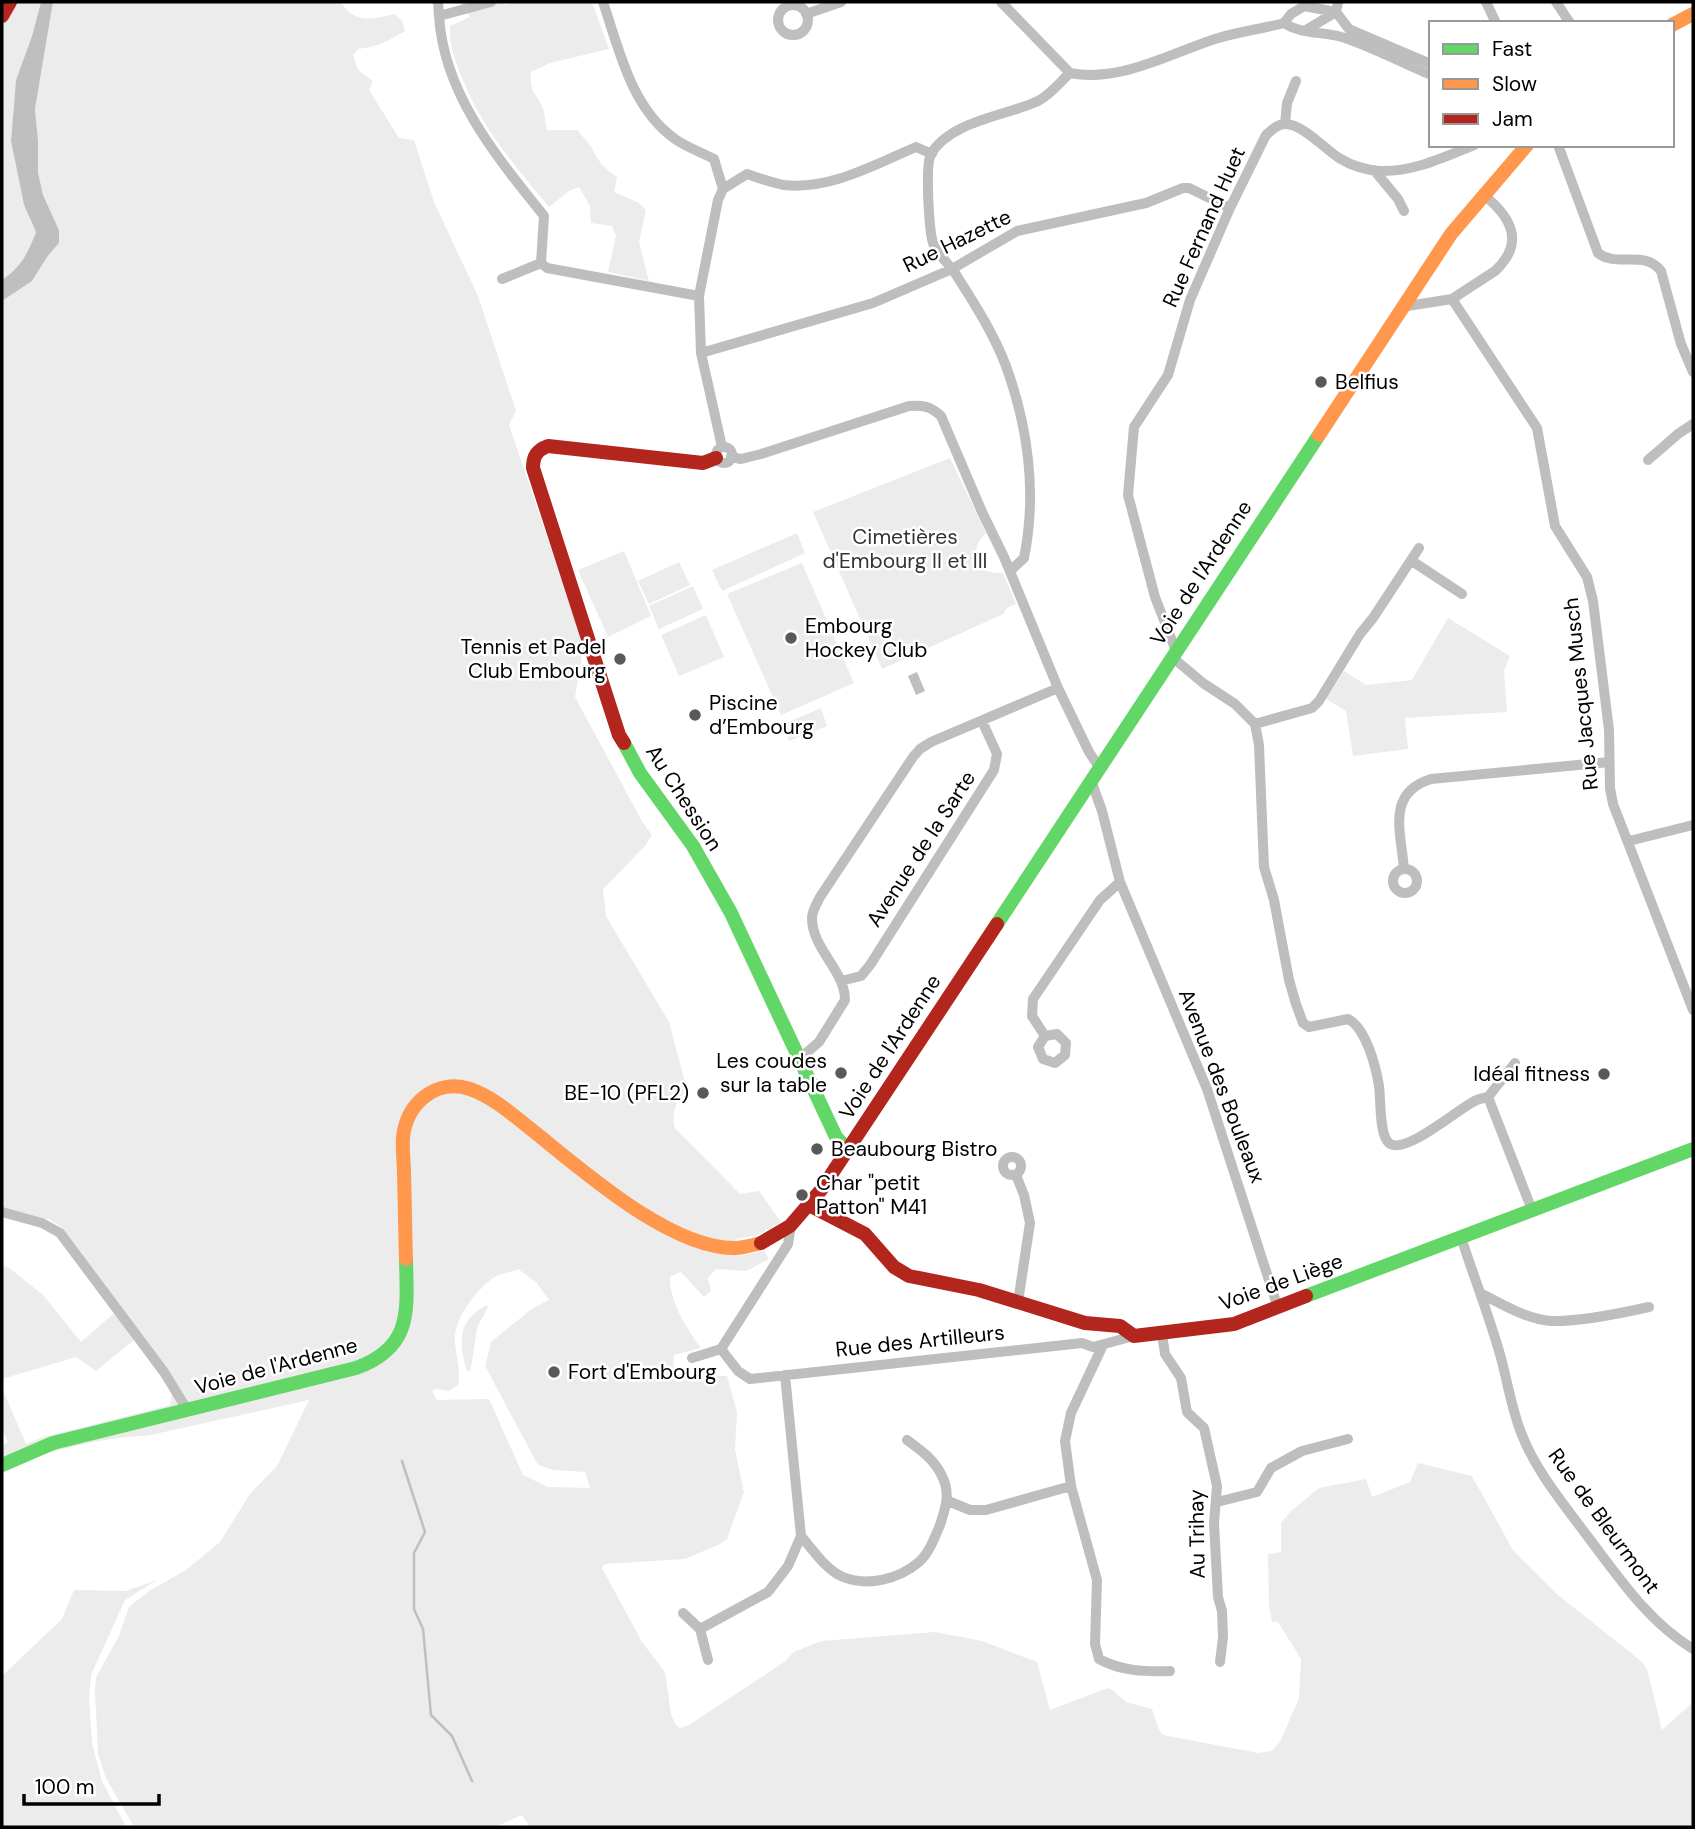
<svg xmlns="http://www.w3.org/2000/svg" width="1695" height="1829" font-family="'DM Sans',sans-serif">
	<style>
		.green { fill: #ececec; fill-rule: evenodd }
		.water { fill: #bfbfbf }
		.lines { fill: none; stroke-linecap: round; stroke-linejoin: round }
		.stream { stroke: #bfbfbf; stroke-width: 2.5 }
		.street { stroke: #bebebe; stroke-width: 10 }
		.fast { stroke: #63d668; stroke-width: 14 }
		.slow { stroke: #ff974d; stroke-width: 14 }
		.jam { stroke: #b3261e; stroke-width: 14 }
		.poi-dot { fill: #595959; stroke: #fff; stroke-width: 2.5 }
		.labels { text-anchor: middle; dominant-baseline: central; stroke-width: 5; stroke-linejoin: round; paint-order: stroke }
		.street-label { font-size: 21px; fill: #000; stroke: #fff }
		.poi-label { font-size: 21px; fill: #000; stroke: #fff; text-anchor: start }
		.park-label { font-size: 21px; fill: #333; stroke: #fff }
	</style>
	<rect width="100%" height="100%" fill="#fff"/>
	<path class="green" d="M2 2H41L32 36 16 80 11 141 24 205 36 232C28 253 21 267 2 280Z
		M53 2H340C358 25 369 19 395 14L402 21 405 31C389 41 377 47 358 49L353 55 358 70 373 81 369 90 399 138 414 140 434 202 478 296 516 411 509 425 584 645 575 697 643 823 652 835 645 846 603 889 606 916 669 1022 687 1090C676 1101 671 1112 675 1128L740 1194 759 1191 781 1222 758 1235 735 1239 738 1256 764 1251 769 1259 746 1271 716 1269 708 1278 711 1291 704 1297 681 1272 670 1277C669 1301 687 1329 701 1348L674 1355 673 1377 688 1375 727 1376 737 1412 735 1450 744 1492 727 1539 720 1544 685 1559 605 1564 602 1568 642 1642 665 1672 671 1714 675 1724 680 1728 689 1725 783 1663 794 1652 821 1641 935 1632 982 1641 1037 1662 1050 1710 1108 1688 1114 1691 1126 1702 1152 1709 1159 1730 1163 1735 1258 1753 1272 1751 1280 1742 1299 1698 1301 1659 1278 1622H1272L1269 1605 1268 1554 1281 1552V1523L1291 1511 1319 1488 1366 1479 1372 1497 1410 1482 1418 1463 1472 1476 1513 1550 1558 1595 1641 1661 1647 1669 1662 1730 1693 1702V1827H530L522 1815 495 1827H134L106 1778 98 1754 95 1691 96 1677 118 1638 129 1607 149 1591 186 1570 220 1542 250 1494 277 1466 309 1400 146 1436C98 1437 48 1453 2 1466V1446L8 1442 2 1429V1388L26 1444 41 1438 170 1405 172 1392 134 1340 96 1371 76 1357 2 1379V1266L8 1267 43 1295 81 1342 121 1307 61 1227 50 1220 2 1207V301L32 281 47 257 59 243V230L43 195 38 172V140L35 109ZM518 1269 536 1282 549 1300 533 1308 491 1342 485 1366 538 1465 553 1470 585 1472 590 1488 548 1487 523 1475 489 1399 437 1400 432 1391 436 1389 449 1391 458 1385C461 1370 456 1357 455 1342 453 1319 475 1292 493 1278 499 1273 511 1273 518 1269Z
		M459 2H503L505 5 512 2H592L609 49 550 63 531 72C529 96 539 94 544 112 545 118 545 123 547 130H578C582 137 588 141 592 148 601 165 601 165 617 177L614 192 639 203 646 210 639 242 649 281 608 272 616 236 612 226 591 223 590 206 579 187 569 191 549 207C513 164 481 127 460 73 454 57 449 44 450 26L470 17Z
		M950 458 986 533C967 551 976 575 1003 573L1016 604 1007 608 1003 614 882 669 813 512Z
		M797 533 805 553 722 591 712 570Z
		M624 551 651 616 608 637 578 570Z
		M679 562 690 585 649 604 638 581Z
		M802 563 854 683 781 715 727 594Z
		M693 586 703 609 659 629 649 606Z
		M706 615 724 657 679 676 661 635Z
		M1448 618 1510 656 1504 671 1507 712 1405 718 1408 749 1353 756 1346 711 1326 699 1344 671 1366 685 1412 680Z
		M821 708 827 726 789 741 782 725Z
		M488 1305C487 1313 481 1318 478 1326 474 1340 474 1354 471 1367L470 1371H467C458 1344 458 1317 488 1305Z
		M157 1580 125 1600 91 1675 89 1698 92 1743 102 1781 126 1827H2V1676L62 1619 74 1590 126 1591Z"/>
	<path class="water" d="M41 2H53L35 109 38 140V172L43 195 59 230V243L47 257 32 281 2 301V280C21 267 28 253 36 232L24 205 11 141 16 80 32 36Z
		M917 672 925 691 916 695 908 676Z"/>
	<g class="lines">
		<path class="stream" d="M402 1461 425 1532 414 1553V1609L423 1629 431 1715 452 1736 472 1781"/>
		<path class="street" d="M438 2 439 16
			M491 2 439 16C444 95 497 157 544 216L541 263 547 268 699 296
			M603 2C619 49 631 108 675 139 686 147 701 152 714 159L723 189 747 174C759 178 772 183 784 185 830 190 874 165 916 147L932 154
			M1001 2 1070 73
			M1486 2 1496 23
			M1556 2 1570 23
			M778 20a15 15 0 1 1 30 0a15 15 0 1 1-30 0Z
			M1304 6 1336 12 1349 29 1431 64
			M806 14 841 2
			M1284 23C1301 35 1328 31 1348 39 1376 49 1403 63 1431 75
			M1306 30 1336 12 1338 2
			M1070 73C1119 83 1169 54 1215 39 1237 32 1261 29 1284 23L1291 14 1311 2
			M1285 124 1287 103 1296 81
			M1558 145 1598 253C1617 268 1644 249 1661 271L1681 344 1693 372
			M1374 170 1398 199 1404 211
			M502 279 541 263
			M1452 299 1495 271C1525 243 1512 218 1484 195
			M1401 307 1452 299 1537 428 1555 526 1587 577 1593 601 1609 730 1610 788 1613 804 1693 1010
			M701 353 873 303 952 269 1017 231 1146 203 1183 188H1189L1230 208
			M722 447 701 353 699 296 718 200 723 189
			M716 455a8 8 0 1 1 16 0a8 8 0 1 1-16 0Z
			M731 457 741 459 761 454 909 406C923 405 930 406 941 416L982 512 1004 557 1058 688 1089 752 1099 767
			M1648 460 1678 434 1693 424
			M1412 561 1462 594
			M1010 571 1024 558C1037 494 1028 427 1006 366 993 332 974 303 955 273 949 264 937 254 933 243 929 230 925 165 931 154 950 121 1006 116 1038 101 1051 94 1059 83 1070 73
			M1176 651 1155 597 1128 495 1134 427 1168 375 1190 300 1230 208 1266 135C1272 130 1277 124 1285 124 1301 123 1325 149 1339 158 1352 166 1366 170 1380 171 1414 172 1444 157 1474 145
			M1172 657 1203 683 1235 704 1255 724 1259 745 1264 867 1274 900 1289 980 1296 1004 1303 1023 1309 1027 1348 1019C1366 1028 1376 1067 1379 1086 1381 1099 1379 1135 1389 1143 1404 1156 1457 1110 1473 1102 1477 1099 1483 1098 1488 1097
			M1255 724 1312 708 1319 701 1360 634 1373 618 1419 548
			M1091 780 1102 811 1120 882 1207 1089 1278 1308
			M1629 841 1693 825
			M1393 881a12 12 0 1 1 24 0a12 12 0 1 1-24 0Z
			M1404 869C1401 832 1386 793 1431 779L1609 762
			M841 981 861 976 870 965 994 770 997 754 982 721
			M1057 1034 1066 1043 1065 1055 1055 1063 1043 1059 1038 1047 1045 1036Z
			M1045 1036 1032 1016 1033 999 1100 900 1120 882
			M799 1059 819 1042 845 1000C845 970 812 949 812 918 812 911 817 903 820 897L913 757 920 749 931 742 1058 688
			M1515 1063 1488 1097 1532 1210
			M1003 1166a9 9 0 1 1 18 0a9 9 0 1 1-18 0Z
			M1016 1175 1024 1195 1030 1223 1018 1302
			M2 1212 42 1223 60 1233 164 1372 188 1411
			M1461 1237C1474 1278 1490 1318 1501 1358 1508 1384 1512 1411 1522 1435 1536 1471 1563 1503 1585 1533 1618 1576 1647 1621 1693 1649
			M1480 1293C1502 1304 1526 1319 1551 1321 1579 1322 1622 1313 1649 1307
			M1162 1334 1165 1354 1181 1378 1187 1412 1204 1428 1217 1486 1214 1523 1218 1597 1222 1611 1223 1637 1220 1662
			M1103 1345 1071 1413 1065 1441 1071 1486 1097 1580 1095 1644 1099 1659C1121 1671 1145 1672 1170 1671
			M721 1349 738 1371 750 1379 1082 1343 1093 1347 1134 1336
			M692 1358 721 1349 788 1244 791 1225
			M948 1501 970 1510H986L1071 1486
			M1217 1502 1257 1492 1271 1468 1302 1451 1348 1439
			M801 1536C813 1550 826 1570 843 1577 868 1587 899 1579 919 1562 929 1553 935 1537 940 1525 946 1507 951 1492 941 1474 933 1458 920 1450 907 1440
			M683 1613 700 1629 708 1660
			M700 1629 768 1592 788 1566 801 1536 785 1375"/>
		<path class="fast" d="M624 743 640 773 693 846 731 913 836 1137 848 1150
			M997 924 1319 435
			M1306 1296 1693 1149
			M2 1465 53 1443 356 1368C413 1347 407 1311 406 1259"/>
		<path class="slow" d="M1672 25 1693 14
			M1319 435 1451 234 1527 145
			M406 1259C405 1231 405 1203 404 1174 404 1163 402 1149 403 1137 407 1103 436 1078 470 1089 493 1097 513 1115 532 1130 581 1169 670 1249 735 1248 743 1248 753 1245 761 1243"/>
		<path class="jam" d="M2 16 10 2
			M624 743 619 735 533 468C533 456 537 450 548 446L703 463 716 458
			M811 1206 865 1234 894 1267 909 1276 979 1290 1085 1323 1120 1326 1134 1336 1234 1324 1306 1296
			M761 1243 790 1226 821 1190 997 924"/>
	</g>
	<g class="poi-dot">
		<circle cx="1321" cy="382" r="7"/>
		<circle cx="791" cy="638" r="7"/>
		<circle cx="620" cy="659" r="7"/>
		<circle cx="695" cy="715" r="7"/>
		<circle cx="841" cy="1073" r="7"/>
		<circle cx="1604" cy="1074" r="7"/>
		<circle cx="703" cy="1093" r="7"/>
		<circle cx="817" cy="1149" r="7"/>
		<circle cx="802" cy="1195" r="7"/>
		<circle cx="554" cy="1372" r="7"/>
	</g>
	<g class="labels">
		<g class="street-label">
			<text transform="translate(1204 227) rotate(-66)">Rue Fernand Huet</text>
			<text transform="translate(957 241) rotate(-26)">Rue Hazette</text>
			<text transform="translate(1201 573) rotate(-57)">Voie de l'Ardenne</text>
			<text transform="translate(1581 694) rotate(-96)">Rue Jacques Musch</text>
			<text transform="translate(684 798) rotate(57)">Au Chession</text>
			<text transform="translate(921 849) rotate(-57)">Avenue de la Sarte</text>
			<text transform="translate(890 1047) rotate(-57)">Voie de l'Ardenne</text>
			<text transform="translate(1222 1086) rotate(69)">Avenue des Bouleaux</text>
			<text transform="translate(1281 1282) rotate(-20)">Voie de Liège</text>
			<text transform="translate(920 1341) rotate(-6)">Rue des Artilleurs</text>
			<text transform="translate(276 1366) rotate(-15)">Voie de l'Ardenne</text>
			<text transform="translate(1604 1521) rotate(54)">Rue de Bleurmont</text>
			<text transform="translate(1197 1534) rotate(-91)">Au Trihay</text>
		</g>
		<g class="poi-label">
			<text x="1335" y="382">Belfius</text>
			<text x="805" y="626">Embourg<tspan x="805" dy="24">Hockey Club</tspan></text>
			<text x="606" y="647" text-anchor="end">Tennis et Padel<tspan x="606" dy="24">Club Embourg</tspan></text>
			<text x="709" y="703">Piscine<tspan x="709" dy="24">d’Embourg</tspan></text>
			<text x="827" y="1061" text-anchor="end">Les coudes<tspan x="827" dy="24">sur la table</tspan></text>
			<text x="1590" y="1074" text-anchor="end">Idéal fitness</text>
			<text x="689" y="1093" text-anchor="end">BE-10 (PFL2)</text>
			<text x="831" y="1149">Beaubourg Bistro</text>
			<text x="816" y="1183">Char "petit<tspan x="816" dy="24">Patton" M41</tspan></text>
			<text x="568" y="1372">Fort d'Embourg</text>
		</g>
		<g class="park-label">
			<text x="905" y="537">Cimetières<tspan x="905" dy="24">d'Embourg II et III</tspan></text>
		</g>
	</g>
	<rect width="1695" height="1829" fill="none" stroke="#000000" stroke-width="7"/>
	<rect x="1429" y="21" width="245" height="126" fill="#ffffff" stroke="#999999" stroke-width="2"/>
	<rect x="1443" y="44" width="35" height="10" fill="#63d668" stroke="#999999" stroke-width="2"/>
	<text x="1492" y="56" font-size="21" fill="#000000">Fast</text>
	<rect x="1443" y="79" width="35" height="10" fill="#ff974d" stroke="#999999" stroke-width="2"/>
	<text x="1492" y="91" font-size="21" fill="#000000">Slow</text>
	<rect x="1443" y="114" width="35" height="10" fill="#b3261e" stroke="#999999" stroke-width="2"/>
	<text x="1492" y="126" font-size="21" fill="#000000">Jam</text>
	<path d="M24 1794v10h135v-10" fill="none" stroke="#000000" stroke-width="3.5"/>
	<text x="35" y="1794" font-size="21" fill="#000000" stroke="#ffffff" stroke-width="5" paint-order="stroke">100 m</text>
</svg>
